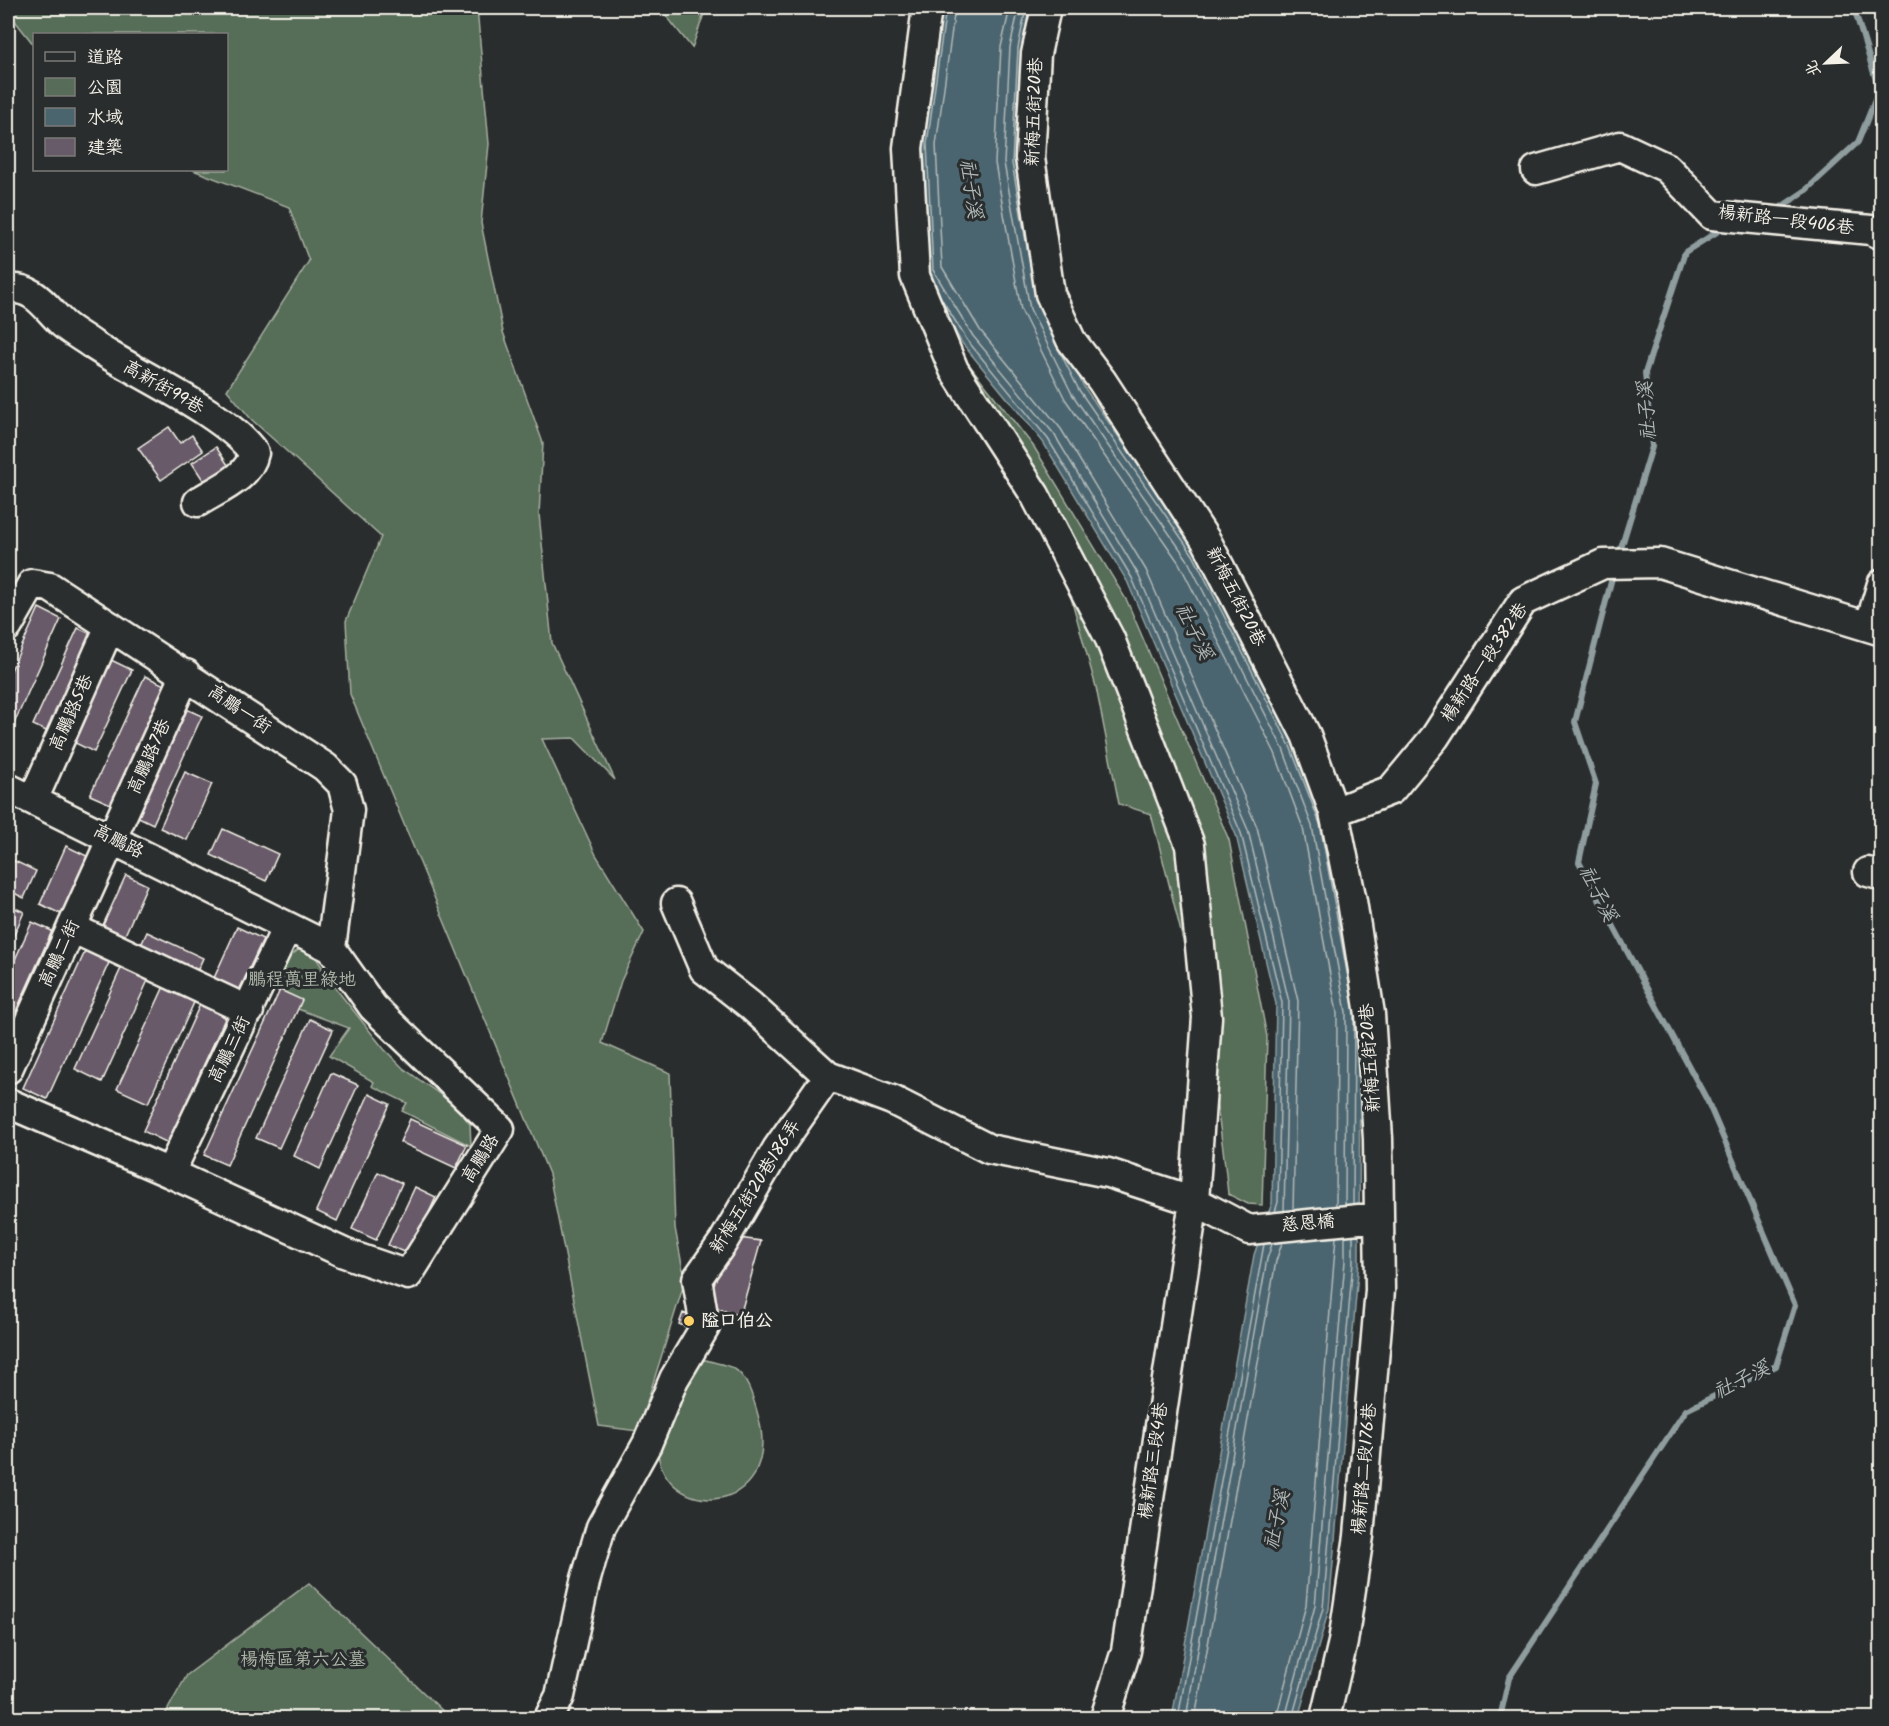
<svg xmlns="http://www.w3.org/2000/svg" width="1889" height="1726" font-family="Kalam,'LXGW WenKai TC',sans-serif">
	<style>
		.green { fill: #576d59; stroke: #a6afa0; stroke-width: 1.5 }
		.water { fill: #4b656f; stroke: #8f9d9f; stroke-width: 1.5 }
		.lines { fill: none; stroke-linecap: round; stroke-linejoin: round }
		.shore { stroke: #b0b9b8; stroke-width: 1.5 }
		.stream { stroke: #8f9d9f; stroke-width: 6 }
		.building { fill: #675a69; stroke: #f4f1e8; stroke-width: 1.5 }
		.minor-casing { stroke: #f4f1e8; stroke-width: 33 }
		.minor { stroke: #2a2d2e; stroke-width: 28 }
		.poi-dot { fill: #ffd166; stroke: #2a2d2e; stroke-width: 2 }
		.labels { text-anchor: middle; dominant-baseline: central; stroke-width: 6; stroke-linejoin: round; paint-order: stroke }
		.street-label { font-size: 18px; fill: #f4f1e8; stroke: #2a2d2e }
		.park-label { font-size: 18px; fill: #adb6a8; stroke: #2a2d2e }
		.poi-label { font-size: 18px; font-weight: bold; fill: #f4f1e8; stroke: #2a2d2e; text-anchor: start }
		.water-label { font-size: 20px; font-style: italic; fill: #b0b9b8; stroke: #2a2d2e }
	</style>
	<rect width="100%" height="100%" fill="#2a2d2e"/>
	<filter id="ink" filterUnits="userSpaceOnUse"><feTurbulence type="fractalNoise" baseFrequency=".0167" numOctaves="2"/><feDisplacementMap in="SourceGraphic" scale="12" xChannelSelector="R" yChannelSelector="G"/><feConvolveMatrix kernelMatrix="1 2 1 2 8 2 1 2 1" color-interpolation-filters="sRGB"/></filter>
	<g filter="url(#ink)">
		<path class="green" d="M8 8H477L489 144 481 223 503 332 543 443 539 514 552 643 615 780 574 738 542 739 596 855 644 932 621 981 602 1043 670 1073 675 1228 685 1281 638 1431 599 1426 549 1174 350 694 346 621 381 537 251 419 227 390 309 261 289 207 193 170H226V34H34V45L8 12Z
			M660 8H706L692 48Z
			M967 362 1034 447 1127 601 1229 840 1267 1037 1262 1205 1248 1204 1228 1194C1216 1065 1184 940 1151 814L1119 804 1096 687 1042 494 967 380Z
			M307 944 337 990 384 1049 403 1068 456 1106 470 1124 471 1146 402 1111 407 1103 372 1086 374 1082 329 1056 349 1028 298 1009 274 988C280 966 287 956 307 944Z
			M706 1360C715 1363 725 1364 733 1368 748 1376 754 1401 758 1415 786 1518 654 1527 657 1438 658 1423 682 1379 689 1362Z
			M309 1583 450 1718H163L187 1675Z"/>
		<path class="water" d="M933 8H1033L1043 305 1084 387 1199 552 1295 744 1325 822 1360 1011 1359 1261 1329 1609 1298 1718H1172L1254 1255 1272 1203 1276 1004 1236 835 1127 581 1043 442 962 343 920 274 914 144Z"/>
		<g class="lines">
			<path class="shore" d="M946 8 927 144 933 270 973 336 1054 434 1138 574 1248 830 1289 1002 1284 1211
				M955 8 936 145 942 267 980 330 1061 429 1146 570 1257 827 1298 1001 1293 1210
				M1010 8 1001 47 995 163 1021 310 1065 399 1179 563 1275 753 1303 828 1337 1013 1336 1205
				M1019 8 1010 47 1004 163 1030 309 1072 394 1187 559 1283 749 1312 826 1346 1012 1345 1205
				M1026 8 1018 48 1012 163 1029 258
				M941 298 967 340 1048 439 1132 578 1241 833 1282 1003 1278 1202 1275 1212
				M1059 350 1079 390 1193 555 1290 746 1320 824 1353 1005
				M1353 1204 1354 1012
				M1178 1718 1264 1244
				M1186 1718 1267 1259 1272 1244
				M1195 1718 1276 1261 1282 1243
				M1276 1718 1306 1605 1336 1237
				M1285 1718 1315 1606 1345 1261V1236
				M1292 1718 1323 1608 1353 1261V1235"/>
			<path class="stream" d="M1777 210 1805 191 1858 142 1879 90 1854 8
				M1619 555 1652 447 1645 373 1685 252 1725 227
				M1500 1718 1509 1678 1686 1410 1776 1366 1795 1305 1707 1100 1579 862 1596 784 1575 722 1614 570"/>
		</g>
		<path class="building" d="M169 427 180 443 192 435 203 451 161 480 138 448Z
			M216 447 232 471 207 486 192 463Z
			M39 608 61 619 8 737V677Z
			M78 628 102 639 57 736 33 725Z
			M109 659 132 670 94 752 71 741Z
			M145 676 169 687 115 806 90 795Z
			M177 705 202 716 153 824 128 812Z
			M185 772 212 784 187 840 160 828Z
			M223 829 278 854 266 881 211 855Z
			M66 846 91 858 65 916 40 904Z
			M8 858 36 871 24 898 8 890Z
			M126 875 147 885 121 944 99 934Z
			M8 905 24 912 8 949Z
			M32 922 52 931 8 1029V975Z
			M237 927 263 939 235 999 210 987Z
			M147 932 203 958 193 980 137 954Z
			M88 945 112 956 47 1099 23 1088Z
			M123 964 150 976 102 1082 75 1069Z
			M166 982 197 996 148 1103 117 1089Z
			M280 990 302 1000 227 1165 204 1155Z
			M202 1000 228 1012 168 1143 143 1131Z
			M310 1019 333 1030 279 1148 256 1138Z
			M331 1073 358 1085 320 1169 294 1156Z
			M369 1094 390 1104 337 1221 316 1211Z
			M410 1119 467 1145 456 1168 400 1142Z
			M378 1172 402 1183 376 1240 352 1229Z
			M415 1187 436 1197 410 1255 388 1245Z
			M731 1237 761 1241 740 1316 707 1304Z
			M683 1313 699 1319 694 1330 679 1324Z"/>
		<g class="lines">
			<g class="minor-casing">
				<path id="minor" d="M927 8 908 148 915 276 954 370 1035 495 1110 639 1190 845 1207 1017 1194 1201 1126 1651 1105 1718
					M1046 8 1036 54 1030 158 1050 294 1071 340 1102 381 1207 542 1306 735 1334 812 1352 901 1370 1014 1378 1139 1380 1290 1359 1536 1343 1642 1325 1718
					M1536 170 1620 146 1667 168 1712 215 1871 230 1882 235
					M8 289C34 286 45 307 63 324 72 332 84 338 93 345 136 374 226 413 254 453 249 478 218 489 198 502
					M8 626 32 584 50 587 325 767 342 784 349 810 331 948
					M1869 627 1882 584
					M8 788 331 948 373 1007 500 1129 408 1275 344 1253 170 1173 8 1103
					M33 800 110 626
					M1334 812 1391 790 1435 737 1523 601 1603 564 1660 563 1882 631
					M1868 872 1882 876
					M676 903 704 969 750 1005 828 1076
					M72 928 249 1011
					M8 1069 186 674
					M170 1173 287 927
					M549 1718 560 1696 585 1582 601 1527 647 1444 674 1379 705 1327 697 1279 723 1242 777 1149 828 1076 892 1100 989 1149 1108 1173 1194 1201 1249 1230 1379 1217"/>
			</g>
			<use href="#minor" class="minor"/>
		</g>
	</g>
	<circle class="poi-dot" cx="689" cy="1321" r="6"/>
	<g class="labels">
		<g class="street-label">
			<text transform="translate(1035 112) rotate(-88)">新梅五街20巷</text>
			<text transform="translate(1786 221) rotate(7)">楊新路一段406巷</text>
			<text transform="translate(163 388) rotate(30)">高新街99巷</text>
			<text transform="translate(1235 597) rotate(63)">新梅五街20巷</text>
			<text transform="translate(1485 663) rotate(-56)">楊新路一段382巷</text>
			<text transform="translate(239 710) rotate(34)">高鵬一街</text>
			<text transform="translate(72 713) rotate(-66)">高鵬路5巷</text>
			<text transform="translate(150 757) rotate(-66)">高鵬路7巷</text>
			<text transform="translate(118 842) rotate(27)">高鵬路</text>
			<text transform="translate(60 954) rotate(-65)">高鵬二街</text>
			<text transform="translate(230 1050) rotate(-64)">高鵬三街</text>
			<text transform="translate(1371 1058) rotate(-94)">新梅五街20巷</text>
			<text transform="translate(481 1159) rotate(-58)">高鵬路</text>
			<text transform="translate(756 1187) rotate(-58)">新梅五街20巷186弄</text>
			<text transform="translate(1308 1224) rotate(-5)">慈恩橋</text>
			<text transform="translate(1154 1461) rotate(-82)">楊新路三段4巷</text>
			<text transform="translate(1365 1469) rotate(-85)">楊新路二段176巷</text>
		</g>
		<g class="park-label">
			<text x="302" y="980">鵬程萬里綠地</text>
			<text x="303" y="1660">楊梅區第六公墓</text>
		</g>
		<g class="poi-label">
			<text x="701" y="1321">隘口伯公</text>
		</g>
		<g class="water-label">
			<text transform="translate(970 189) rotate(82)">社子溪</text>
			<text transform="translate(1648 411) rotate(-94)">社子溪</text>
			<text transform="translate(1193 632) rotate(64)">社子溪</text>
			<text transform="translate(1597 894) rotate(63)">社子溪</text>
			<text transform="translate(1742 1381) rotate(-27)">社子溪</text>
			<text transform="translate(1278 1520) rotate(-78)">社子溪</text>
		</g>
	</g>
	<rect width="1889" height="1726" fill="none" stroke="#2a2d2e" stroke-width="30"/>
	<rect x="15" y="15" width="1859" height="1696" fill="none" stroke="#f4f1e8" stroke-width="2" filter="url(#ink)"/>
	<rect x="33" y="33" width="195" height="138" fill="#2a2d2e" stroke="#7b7b78" stroke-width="1.5"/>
	<rect x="45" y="52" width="30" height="9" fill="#2a2d2e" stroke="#7b7b78" stroke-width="1.5"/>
	<text x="87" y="63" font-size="18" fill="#f4f1e8">道路</text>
	<rect x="45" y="78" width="30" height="18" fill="#576d59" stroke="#7b7b78" stroke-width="1.5"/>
	<text x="87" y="93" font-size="18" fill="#f4f1e8">公園</text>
	<rect x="45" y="108" width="30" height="18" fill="#4b656f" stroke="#7b7b78" stroke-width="1.5"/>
	<text x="87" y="123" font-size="18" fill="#f4f1e8">水域</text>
	<rect x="45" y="138" width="30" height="18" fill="#675a69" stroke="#7b7b78" stroke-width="1.5"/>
	<text x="87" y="153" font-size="18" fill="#f4f1e8">建築</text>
	<g transform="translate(1826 63) rotate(247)" stroke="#2a2d2e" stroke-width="4.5" paint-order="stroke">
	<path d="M0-4.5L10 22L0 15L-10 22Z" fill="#f4f1e8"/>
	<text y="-9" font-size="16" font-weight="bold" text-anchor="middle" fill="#f4f1e8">北</text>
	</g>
</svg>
